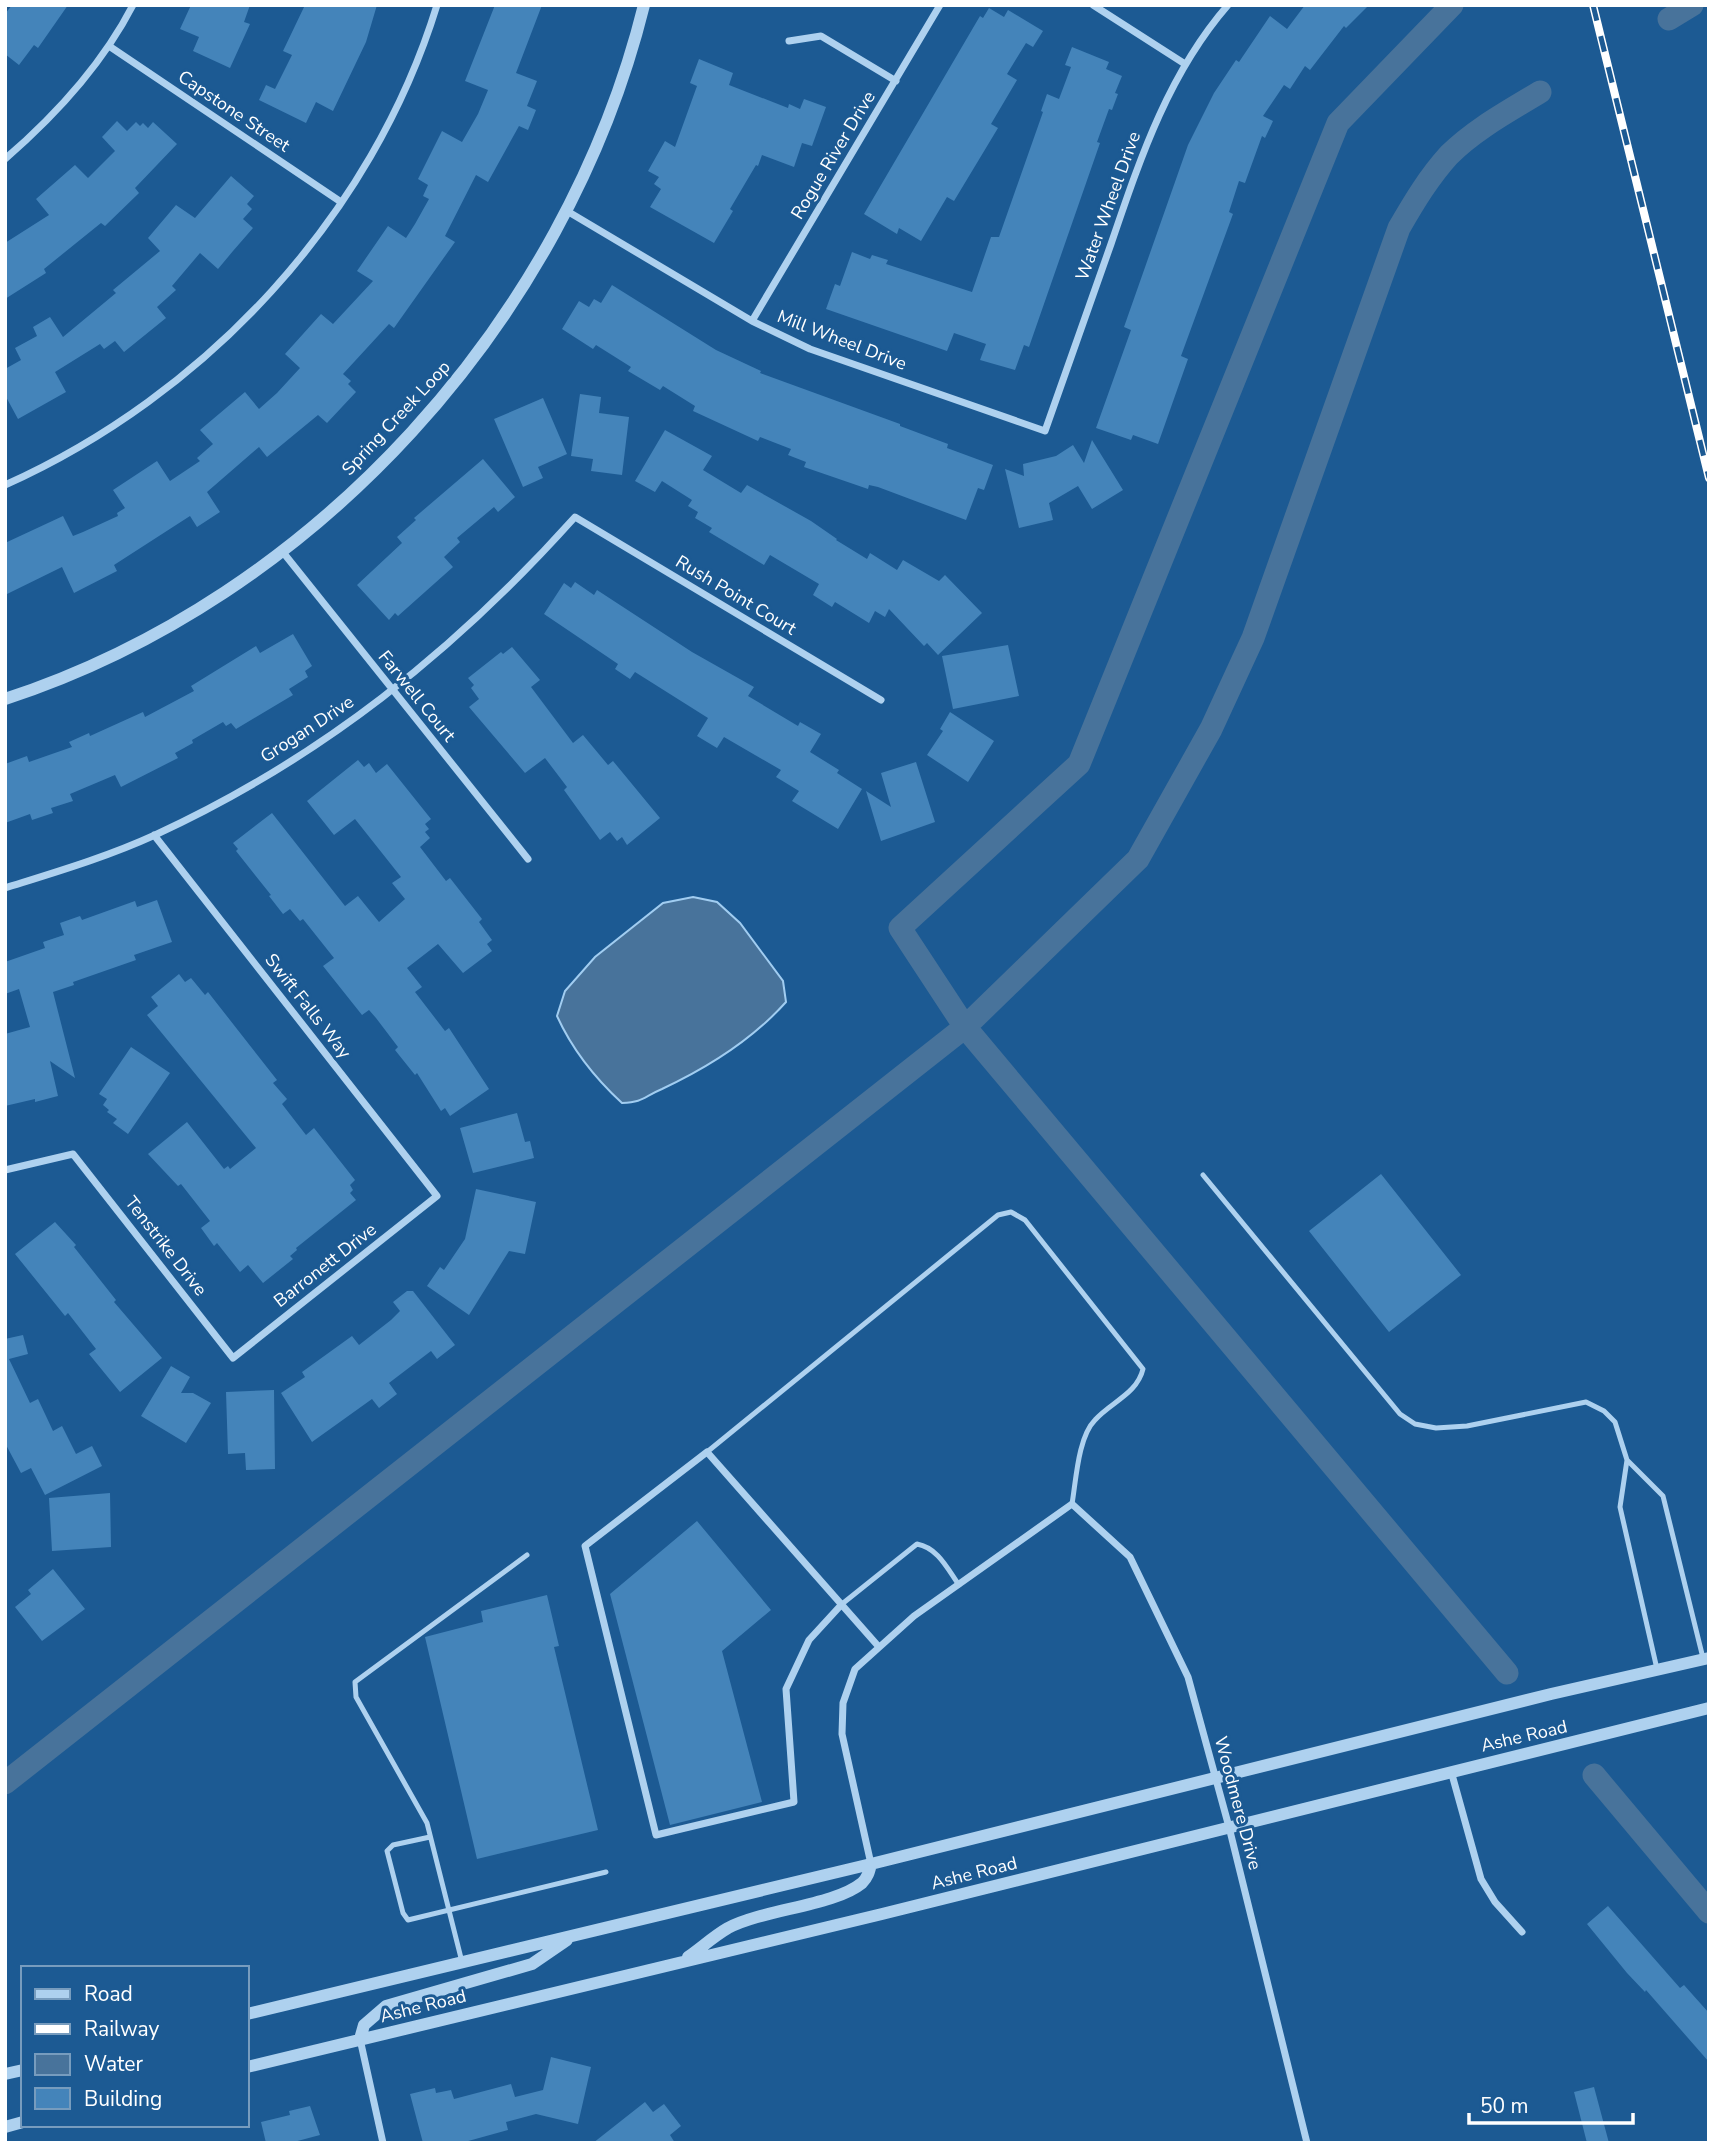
<svg xmlns="http://www.w3.org/2000/svg" width="1714" height="2148" font-family="'Nunito Sans',sans-serif">
	<style>
		.water { fill: #48739b; stroke: #a1cdf1; stroke-width: 2 }
		.lines { fill: none; stroke-linecap: round; stroke-linejoin: round }
		.canal { stroke: #48739b; stroke-width: 23 }
		.building { fill: #4484ba }
		.service { stroke: #aed1ef; stroke-width: 5 }
		.minor { stroke: #aed1ef; stroke-width: 7 }
		.tertiary { stroke: #aed1ef; stroke-width: 12 }
		.rail-casing { stroke: #fff; stroke-width: 8 }
		.rail { stroke: #1c5a93; stroke-width: 5; stroke-dasharray: 16; stroke-linecap: butt }
		.labels { text-anchor: middle; dominant-baseline: central; stroke-width: 6; stroke-linejoin: round; paint-order: stroke }
		.street-label { font-size: 18px; fill: #fff; stroke: #1c5a93 }
	</style>
	<rect width="100%" height="100%" fill="#1c5a93"/>
	<path class="water" d="M693 897 717 902 740 923 783 981 786 1002C752 1040 707 1068 662 1089 643 1097 644 1102 622 1103 596 1079 572 1049 557 1016L565 991 595 957 663 903Z"/>
	<g class="lines">
		<path class="canal" d="M1452 5 1338 123 1079 764 900 928 965 1027 1507 1673
			M1669 19 1692 5
			M1594 1775 1709 1912
			M5 1783 965 1027 1138 859 1211 729 1253 638 1399 228C1414 202 1429 177 1449 155 1475 129 1509 111 1540 92"/>
	</g>
	<path class="building" d="M12 5H68L38 48 34 45 19 65 5 54V14Z
		M191 5H250L244 22 250 24 230 68 193 51 199 37 180 29Z
		M305 5H377L366 42 333 111 316 102 306 123 259 100 266 85 275 89 292 55 283 51Z
		M495 5H542L516 73 537 81 527 106 536 110 528 130 519 126 488 182 476 175 445 236 455 242 394 328 389 324 343 374 351 381 348 384 356 392 327 423 318 415 267 457 259 447 207 492 220 512 197 527 190 516 114 565 117 571 74 593 62 567 5 595V543L63 516 73 536 83 532 118 516 117 513 125 508 113 490 157 461 170 481 200 461 197 458 213 444 200 430 245 392 259 409 277 393 300 368 285 354 321 314 333 324 373 281 357 271 388 226 406 238 415 224 429 199 423 196 428 185 418 179 442 131 462 142 478 114 488 90 465 81Z
		M1305 5H1369L1346 28 1344 26 1310 70 1305 66 1290 89 1284 85 1263 116 1273 121 1265 138 1262 136 1245 183 1239 181 1229 212 1233 214 1181 356 1188 359 1158 444 1133 435 1131 440 1096 428 1131 330 1124 327 1188 145 1214 93 1236 60 1239 62 1270 16 1287 29Z
		M989 8 1004 17 1008 10 1043 31 1033 47 1026 43 1007 74 1017 80 991 124 998 128 954 201 947 197 921 241 899 228 897 234 864 214 980 16 983 18Z
		M1072 47 1109 62 1106 69 1122 76 1115 93 1118 94 1112 110 1109 109 1097 142 1100 143 1029 347 1024 345 1015 370 980 360 986 344 954 333 947 351 826 309 835 284 840 286 852 252 870 259 872 255 888 260 886 264 972 292 991 237H999L1043 112 1041 111 1047 94 1059 99 1071 67 1065 65Z
		M699 59 733 73 729 85 788 108 789 104 800 109 804 99 826 107 812 146 802 143 794 167 762 155 758 166 756 165 730 209 733 211 714 243 650 207 661 189 654 184 659 177 648 171 665 141 675 147 697 86 690 83Z
		M117 121 127 131 136 122 140 126 143 123 148 128 153 122 177 144 135 188 139 193 105 226 101 223 44 269 46 273 5 299V243L49 215 36 199 75 165 88 178 115 151 102 137Z
		M231 176 254 196 247 204 252 209 243 219 253 228 233 251 218 269 200 253 172 286 176 290 157 307 166 318 124 352 115 341 104 349 100 344 55 372 66 392 18 419 5 395V369L21 360 15 348 37 336 33 327 50 317 63 337 116 293 113 290 160 251 148 238 176 205 195 218Z
		M612 285 716 350 761 371 760 373 900 424V426L948 444 947 448 993 465 984 490 978 488 966 520 878 487 869 485 868 489 804 467 806 462 788 455 791 449 760 437 758 441 693 411 695 406 663 386 660 390 628 371 631 367 596 345 593 349 562 329 579 301 589 307 594 299 601 303Z
		M580 394 601 397 599 413 629 417 622 475 591 471 593 459 571 456Z
		M543 398 567 454 538 467 543 478 523 487 494 419Z
		M665 430 712 456 703 470 741 493 747 485 811 521 837 539 836 540 867 559 870 553 897 570 903 560 939 581 945 575 982 613 938 655 927 643 924 646 889 609 885 617 875 611 869 623 835 602 832 607 813 595 819 584 770 555 764 565 709 532 712 528 695 518 698 512 688 506 692 500 662 481 655 492 635 481Z
		M1092 440 1123 490 1092 509 1078 486 1049 503 1053 520 1019 528 1005 469 1024 476 1023 464 1056 456 1073 445 1084 463Z
		M483 459 515 497 498 512 494 507 457 538 460 542 444 557 453 567 398 616 395 613 389 620 357 585 402 543 397 537 416 520 414 518Z
		M575 582 594 595 597 590 692 652 754 687 748 696 798 726 800 722 821 734 810 752 839 770 837 773 862 789 838 829 792 801 799 791 776 777 781 770 724 737 717 748 697 736 708 718 635 672 630 679 615 669 618 664 544 614 564 583 571 588Z
		M293 634 312 666 305 671 308 677 289 689 293 695 236 729 231 723 226 726 223 722 192 740 193 743 175 753 178 758 121 787 115 775 70 794 73 801 51 808 53 813 32 820 30 814 5 823V764L27 756 29 762 72 747 69 742 89 733 90 736 143 712 145 717 194 691 191 686 256 646 260 653Z
		M1008 645 1019 696 953 709 942 656Z
		M512 647 540 680 531 687 573 743 583 735 608 765 613 761 660 818 627 845 622 837 617 841 610 832 600 840 564 790 567 787 545 758 525 773 469 707 479 699 471 688 474 685 468 678 501 652 503 654Z
		M950 712 994 741 968 782 927 755 943 731 940 729Z
		M358 760 364 767 369 763 376 773 387 764 431 819 425 824 429 829 425 832 430 838 420 847 446 881 450 878 482 919 479 922 492 940 487 944 492 951 463 973 438 944 407 968 422 987 415 992 445 1031 449 1028 489 1089 450 1116 445 1108 441 1111 417 1073 415 1075 395 1050 398 1047 376 1018 369 1010 362 1015 323 966 334 958 303 919 300 921 290 909 283 914 269 896 271 895 236 851 238 849 233 843 272 813 345 906 358 896 379 922 405 899 392 883 401 877 355 819 334 835 307 801Z
		M916 762 935 822 881 841 866 791 891 807 881 773Z
		M157 900 172 942 134 955 136 960 73 982 74 985 53 992 75 1078 50 1061 58 1096 35 1102V1099L5 1106V1034L30 1027 19 989 5 994V962L45 948 43 942 64 935 60 923 80 916 82 920 135 901 137 907Z
		M179 974 185 982 191 978 205 995 208 992 277 1080 273 1083 287 1099 282 1104 306 1135 314 1128 355 1180 350 1185 353 1190 350 1193 356 1200 296 1248 297 1250 290 1256 293 1259 263 1283 248 1265 240 1272 217 1243 214 1246 201 1228 210 1221 181 1184 178 1186 148 1154 187 1122 224 1169 228 1166 230 1169 256 1148 147 1015 158 1006 151 997Z
		M131 1047 170 1073 128 1134 113 1123 117 1119 107 1112 109 1110 103 1105 107 1099 99 1094Z
		M517 1113 525 1142 530 1141 534 1158 473 1173 460 1128Z
		M1381 1174 1461 1275 1389 1332 1309 1231Z
		M476 1189 536 1202 525 1254 509 1251 469 1315 427 1286 440 1267 444 1270 465 1239Z
		M55 1222 76 1245 74 1247 116 1300 114 1302 162 1358 120 1392 89 1354 96 1349 68 1313 65 1316 15 1254Z
		M407 1291H413L455 1345 437 1359 431 1351 389 1383 397 1394 379 1408 372 1399 312 1442 281 1393 305 1377 302 1372 352 1336 359 1345 391 1320 400 1311 393 1302Z
		M23 1335 28 1354 9 1359 30 1403 38 1399 53 1431 62 1426 76 1454 92 1446 102 1466 45 1495 31 1468 21 1473 5 1443V1339Z
		M171 1366 190 1377 181 1393H193L211 1403 186 1443 141 1416Z
		M274 1390 275 1469 246 1470 245 1453 228 1454 226 1392Z
		M110 1493 111 1547 52 1551 49 1498Z
		M697 1521 771 1610 722 1651 762 1802 670 1825 610 1594Z
		M53 1569 85 1609 42 1641 15 1607 31 1594 28 1590Z
		M547 1595 559 1646 554 1647 598 1830 477 1859 425 1637 483 1622 481 1611Z
		M1608 1906 1680 1988 1684 1985 1709 2013V2062L1646 1990 1645 1992 1627 1973 1587 1924Z
		M551 2057 591 2067 578 2124 536 2114 506 2122 508 2130 461 2143H423L410 2094 435 2088 436 2093 451 2090 454 2099 511 2084 515 2097 543 2090Z
		M1594 2087 1609 2143H1587L1574 2092Z
		M645 2102 653 2112 664 2104 681 2126 670 2135 675 2143H593Z
		M310 2106 320 2135 290 2143H266L261 2122 290 2115 289 2111Z"/>
	<g class="lines">
		<path class="service" d="M1203 1175 1400 1414 1415 1424 1436 1428 1467 1426 1586 1402 1604 1411 1615 1422 1627 1460 1620 1507 1657 1669
			M707 1452 998 1215 1011 1212 1025 1220 1143 1369C1137 1394 1111 1402 1095 1420 1078 1437 1076 1481 1072 1504
			M1627 1460 1663 1496 1703 1658
			M842 1604 917 1544C938 1548 947 1568 959 1585
			M430 1837 393 1845 387 1851 403 1913 408 1920 606 1872
			M462 1962 427 1823 356 1697 355 1682 527 1555"/>
		<path class="minor" d="M1093 5 1185 64
			M789 41 821 36 896 81
			M109 46 341 202
			M5 159C56 115 102 65 133 5
			M567 211 752 321 810 349 1045 431C1067 369 1089 307 1111 244 1140 159 1168 74 1228 5
			M752 321 940 5
			M5 485C206 395 372 217 437 5
			M282 551 528 859
			M5 888C56 872 107 857 155 835 320 759 455 651 575 517L881 700
			M5 1170 73 1154 233 1358 437 1196 154 835
			M842 1604 809 1640 786 1689 794 1802 656 1835 585 1546 707 1452 879 1647
			M1451 1771 1481 1879 1495 1902 1522 1932
			M871 1864 842 1734 843 1703 855 1669 914 1616 1072 1504 1130 1557 1188 1677 1229 1827 1307 2143
			M360 2039 383 2143"/>
		<path class="tertiary" d="M5 699C315 598 566 320 644 5
			M688 1957C701 1948 714 1936 728 1928 764 1909 834 1906 862 1883 868 1877 869 1872 871 1864
			M247 2014 871 1864 1551 1694 1709 1658
			M360 2039 364 2025 386 2006 532 1964 567 1940
			M247 2067 882 1914 1709 1708
			M5 2074 23 2070
			M5 2127 23 2122"/>
		<g class="rail-casing">
			<path id="rail" d="M1593 5 1709 478"/>
		</g>
		<use href="#rail" class="rail"/>
	</g>
	<g class="labels">
		<g class="street-label">
			<text transform="translate(234 111) rotate(34)">Capstone Street</text>
			<text transform="translate(833 155) rotate(-59)">Rogue River Drive</text>
			<text transform="translate(1108 206) rotate(-70)">Water Wheel Drive</text>
			<text transform="translate(842 340) rotate(21)">Mill Wheel Drive</text>
			<text transform="translate(396 418) rotate(-47)">Spring Creek Loop</text>
			<text transform="translate(736 595) rotate(31)">Rush Point Court</text>
			<text transform="translate(417 696) rotate(51)">Farwell Court</text>
			<text transform="translate(307 729) rotate(-33)">Grogan Drive</text>
			<text transform="translate(308 1006) rotate(52)">Swift Falls Way</text>
			<text transform="translate(166 1246) rotate(52)">Tenstrike Drive</text>
			<text transform="translate(325 1265) rotate(-38)">Barronett Drive</text>
			<text transform="translate(1524 1736) rotate(-13)">Ashe Road</text>
			<text transform="translate(1238 1803) rotate(75)">Woodmere Drive</text>
			<text transform="translate(974 1873) rotate(-14)">Ashe Road</text>
			<text transform="translate(423 2006) rotate(-14)">Ashe Road</text>
		</g>
	</g>
	<rect width="1714" height="2148" fill="none" stroke="#ffffff" stroke-width="14"/>
	<rect x="21" y="1966" width="228" height="161" fill="#1c5a93" stroke="#779cbe" stroke-width="2"/>
	<rect x="35" y="1989" width="35" height="10" fill="#aed1ef" stroke="#779cbe" stroke-width="2"/>
	<text x="84" y="2001" font-size="21" fill="#ffffff">Road</text>
	<rect x="35" y="2024" width="35" height="10" fill="#ffffff" stroke="#779cbe" stroke-width="2"/>
	<text x="84" y="2036" font-size="21" fill="#ffffff">Railway</text>
	<rect x="35" y="2054" width="35" height="21" fill="#48739b" stroke="#779cbe" stroke-width="2"/>
	<text x="84" y="2071" font-size="21" fill="#ffffff">Water</text>
	<rect x="35" y="2088" width="35" height="21" fill="#4484ba" stroke="#779cbe" stroke-width="2"/>
	<text x="84" y="2106" font-size="21" fill="#ffffff">Building</text>
	<path d="M1469 2113v10h164v-10" fill="none" stroke="#ffffff" stroke-width="3.5"/>
	<text x="1480" y="2113" font-size="21" fill="#ffffff" stroke="#1c5a93" stroke-width="5" paint-order="stroke">50 m</text>
</svg>
